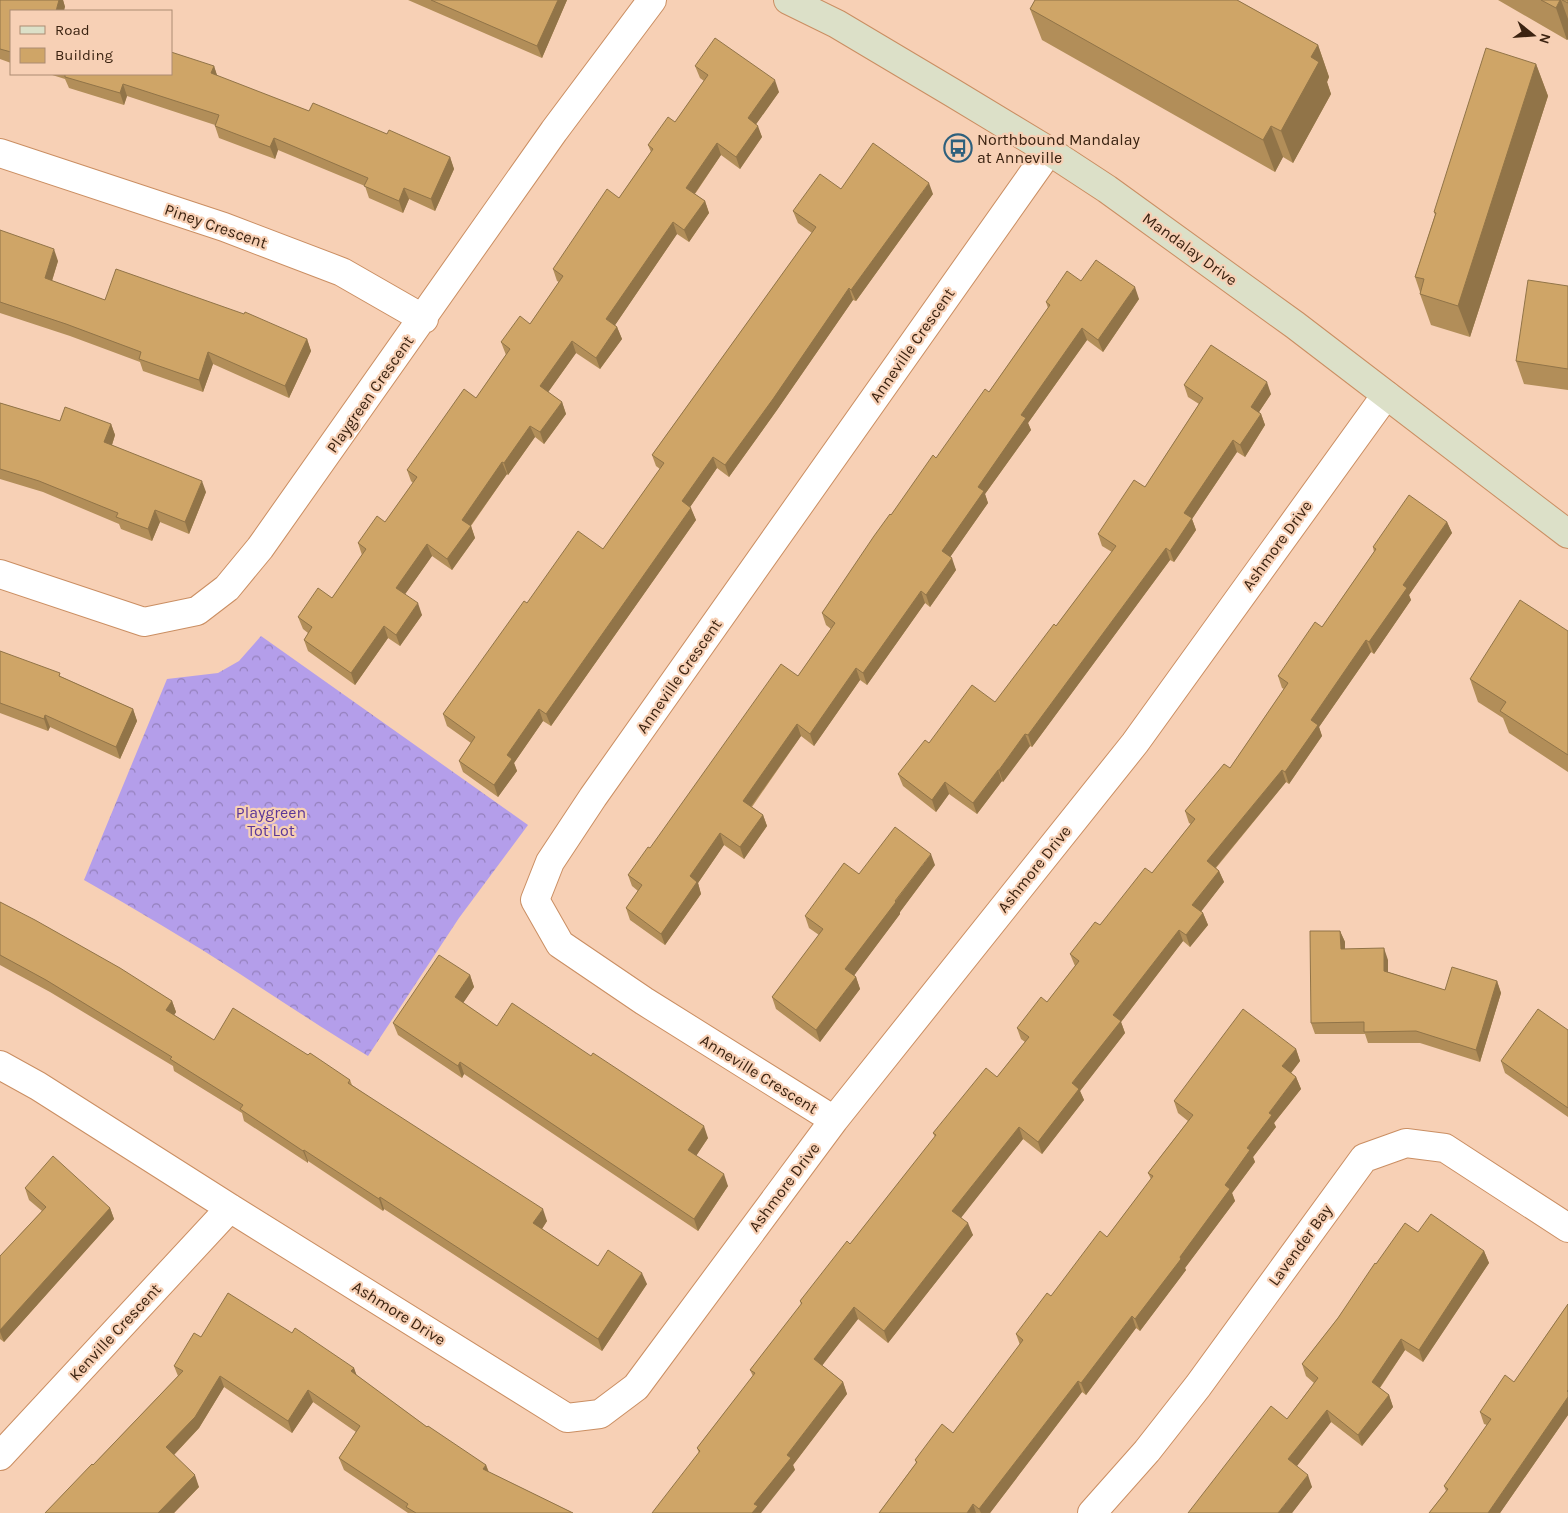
<svg xmlns="http://www.w3.org/2000/svg" width="1568" height="1513" font-family="Karla,sans-serif">
	<style>
		.forest { fill: url(#forest-crowns) }
		.lines { fill: none; stroke-linecap: round; stroke-linejoin: round }
		.street-casing { stroke: #ca8e62; stroke-width: 30 }
		.secondary-casing { stroke: #ca8e62; stroke-width: 30 }
		.street { stroke: #fff; stroke-width: 28 }
		.secondary { stroke: #dce0c8; stroke-width: 28 }
		.wall { fill: #b28e59 }
		.shaded-wall { fill: #917448 }
		.building { fill: #cfa567; stroke: #917448 }
		.labels { text-anchor: middle; dominant-baseline: central; stroke-width: 4.5; stroke-linejoin: round; paint-order: stroke }
		.poi-label { font-size: 16px; fill: #3b2311; stroke: #f7d0b5; text-anchor: start }
		.street-label { font-size: 16px; fill: #3b2311; stroke: #f7d0b5 }
		.park-label { font-size: 16px; fill: #5b3698; stroke: #f7d0b5 }
	</style>
	<defs>
		<pattern id="forest-crowns" width="20" height="18" patternUnits="userSpaceOnUse" patternTransform="scale(1.25)"><rect width="20" height="18" fill="#b49eea"/><path d="M2 6a3 3 0 1 1 6 0M12 15a3 3 0 1 1 6 0" fill="none" stroke="#9480bc"/></pattern>
	</defs>
	<rect width="100%" height="100%" fill="#f7d0b5"/>
	<path class="forest" d="M261 636 528 825 459 918 368 1056C325 1030 283 1002 240 974 189 941 137 910 84 880L167 679 218 673 239 661Z"/>
	<g class="lines">
		<g class="street-casing">
			<path id="street" d="M0 153 224 227 342 272 424 319
				M0 574 144 622 197 611 227 588 260 548 554 131 652 0
				M0 1065 38 1086 230 1208 567 1418 600 1414 636 1387 834 1120 1135 743 1386 395
				M834 1120 644 1001 560 944 535 900 550 862 593 797 1049 151
				M0 1456 230 1208
				M1092 1513 1147 1451 1198 1386 1364 1158 1406 1143 1445 1148 1568 1228"/>
		</g>
		<g class="secondary-casing">
			<path id="secondary" d="M788 0 837 24 953 93 1049 151 1107 189 1295 325 1568 534"/>
		</g>
		<use href="#street" class="street"/>
		<use href="#secondary" class="secondary"/>
	</g>
	<path class="wall" d="M0 0H63L65 7 11 11V63L0 59Z
		M408 0H567L542 58Z
		M1035 0H1237L1318 45 1329 77 1327 82 1331 94 1293 163 1283 157 1275 172 1042 40 1030 9Z
		M1498 0H1568V39L1567 40Z
		M1536 64 1548 96 1470 337 1431 325 1420 294V292L1415 277 1435 215 1434 212Z
		M214 66 217 76 309 111 387 134 450 157 454 169 435 211 409 199 403 213 369 198 365 186 278 150 275 159 219 138 215 126V125L127 96 124 105 69 88 65 79 49 74H171Z
		M695 66 779 92 756 124 762 137 740 169 721 155 695 194 705 201 709 213 689 242 677 234 615 325 617 327 622 339 600 369 576 353 548 392 562 402 566 414 544 444 535 437 508 475 507 474 471 526 475 538 452 570 432 556 405 594 422 615 400 646 388 638 355 685 308 651 304 640 308 633 303 629 298 617 332 598 362 555 358 543 385 522 413 483 411 481 407 470 476 398 506 355 501 342 530 324 559 282 557 281 553 269 619 198 651 152 648 145 675 122 704 81 700 78Z
		M841 189 933 194 856 301 853 300 777 410 729 477 717 468 690 507 696 520 551 726 543 721 514 763 517 771 498 797 463 772 459 761 471 743 447 726 443 714 527 603 603 549 660 469 656 466 652 455 812 233 798 223 793 211Z
		M0 230 58 261 52 281 105 300 307 339 311 351 289 398 213 364 203 392 143 371 140 362 70 336 0 313Z
		M1081 281 1139 299 1103 352 1087 340 1028 423 1031 430 985 494 988 503 950 557 956 570 930 607 925 603 867 685 860 680 814 746 801 736 752 807 763 815 767 826 744 859 724 845 698 883 701 894 665 945 630 920 626 908 638 891 632 886 628 875 798 676 831 629 826 625 822 613 891 515 989 392 1048 308 1046 302Z
		M1568 286V390L1524 384 1516 361Z
		M1184 385 1271 394 1259 412 1261 414 1265 425 1245 457 1237 452 1192 519 1196 530 1174 562 1170 560 1032 747 1030 746 1003 782 1002 781 977 814 949 794 936 812 903 786 898 774 929 743 995 702 1056 626 1112 552 1102 546 1098 534 1145 487 1199 404 1188 397Z
		M0 403 60 421 111 424 115 435 112 445 206 492 189 534 160 522 152 541 121 529 119 524 43 492 0 479Z
		M1447 522 1452 533 1409 595 1411 600 1374 654 1371 652 1319 727 1322 736 1289 784 1286 782 1216 868 1219 871 1224 882 1201 911 1203 913 1208 925 1190 947 1183 941 1121 1022 1125 1033 1080 1091 1084 1100 1042 1154 1023 1139 961 1217 973 1235 888 1343 858 1319 822 1365 843 1382 847 1394 793 1465 795 1470 699 1453 697 1448 753 1376 750 1370 801 1305 800 1301 850 1244 935 1137 933 1133 997 1077 1025 1042 1021 1039 1017 1028 1047 1002 1075 966 1070 954 1152 873 1191 824 1189 823 1185 811 1230 768 1284 689 1282 688 1278 676 1322 627 1374 552 1373 547Z
		M1568 631V772L1509 733 1503 718 1478 702 1470 679Z
		M0 651 62 677 133 709 137 721 120 759 50 727 48 731 0 713Z
		M935 865 900 912V914L854 975 856 977 860 989 820 1042 776 1009 772 997 819 935 809 928 805 916 859 874Z
		M0 902 172 1001 176 1012 174 1015 214 1040 308 1055 350 1080 352 1085 547 1221 542 1229 598 1266 647 1284 602 1351 384 1209 383 1211 308 1161V1163L244 1121 242 1113 174 1071 173 1066 50 992 0 965Z
		M1340 931 1345 942V949L1388 960V972L1445 990 1497 981 1501 993 1480 1062 1420 1043H1368L1365 1034H1315L1311 1023Z
		M470 975 474 987 463 1003 497 1026 708 1138 696 1156 728 1186 698 1231 464 1074 462 1078 398 1035 393 1023Z
		M1568 1030V1117L1505 1073 1501 1061Z
		M1296 1049 1300 1061 1291 1073 1296 1077 1301 1089 1274 1123 1276 1127 1253 1157 1255 1162 1232 1193 1235 1201 1185 1268 1186 1270 1140 1331 1136 1328 1086 1395 1082 1392 990 1513H879L916 1463 915 1460 953 1433 1020 1345 1016 1334 1107 1237 1151 1179 1148 1173 1188 1121 1178 1113 1174 1101Z
		M25 1188 110 1208 114 1219 4 1342 0 1339V1256L42 1211 29 1200Z
		M1418 1232 1484 1251 1489 1263 1423 1362 1405 1350 1380 1388 1389 1395 1393 1407 1362 1446 1331 1422 1297 1466 1312 1487 1292 1513 1287 1419 1314 1383 1306 1376 1302 1364 1338 1318 1376 1264Z
		M1568 1304V1415L1500 1513H1429L1446 1491 1444 1486 1487 1425 1484 1424 1480 1412 1514 1382Z
		M292 1333 354 1368 356 1375 427 1427 486 1465 489 1472 573 1513H408L344 1470 339 1458 356 1432 313 1402 292 1433 224 1387 199 1428 174 1455 199 1487 174 1513H45L93 1465 178 1376 174 1366 201 1337Z"/>
	<path class="shaded-wall" d="M59 0H63L65 7 64 11H56Z
		M558 0H567L542 58 537 46Z
		M1560 0H1561L1568 19V39L1567 40 1556 8Z
		M1318 45 1329 77 1327 82 1331 94 1293 163 1281 131 1311 57Z
		M1536 64 1548 96 1470 337 1458 306Z
		M214 66 218 78 211 73Z
		M775 80 779 92 752 130 748 118Z
		M123 84 127 96 124 105 120 93Z
		M758 126 762 137 740 169 736 157Z
		M1271 126 1283 157 1275 172 1263 140Z
		M274 138 278 150 275 159 270 147Z
		M717 143 721 155 691 199 686 188Z
		M450 157 454 169 435 211 431 199Z
		M929 183 933 194 856 301 851 290Z
		M404 188 409 199 403 213 399 201Z
		M705 201 709 213 689 242 684 230Z
		M673 222 677 234 611 331 606 319Z
		M54 249 58 261 49 290 45 278Z
		M1135 287 1139 299 1103 352 1098 340Z
		M849 288 853 300 777 410 729 477 725 465Z
		M617 327 622 339 600 369 596 358Z
		M1082 328 1087 340 1028 423 1031 430 985 494 988 503 946 563 942 551 978 487 1021 415Z
		M307 339 311 351 289 398 285 386Z
		M572 341 576 353 544 398 540 386Z
		M208 352 213 364 203 392 199 380Z
		M1267 382 1271 394 1255 418 1251 407Z
		M562 402 566 414 544 444 540 432Z
		M1261 414 1265 425 1245 457 1240 445Z
		M111 424 115 435 109 454 104 442Z
		M530 426 535 437 508 475 504 463Z
		M1233 440 1237 452 1192 519 1196 530 1174 562 1170 551 1184 513Z
		M713 457 717 468 686 513 682 501Z
		M502 462 507 474 466 532 462 520Z
		M202 481 206 492 189 534 185 522Z
		M691 508 696 520 551 726 546 714Z
		M155 510 160 522 152 541 148 529Z
		M1447 522 1452 533 1409 595 1411 600 1374 654 1369 642 1403 585Z
		M471 526 475 538 452 570 447 559Z
		M427 544 432 556 401 600 396 588Z
		M1166 548 1170 560 1032 747 1028 735Z
		M952 558 956 570 930 607 926 595Z
		M921 591 925 603 867 685 863 673Z
		M418 603 422 615 400 646 396 635Z
		M384 626 388 638 355 685 351 673Z
		M1366 640 1371 652 1319 727 1322 736 1289 784 1285 772 1311 720Z
		M856 668 860 680 814 746 810 734Z
		M133 709 137 721 120 759 116 747Z
		M539 709 543 721 514 763 517 771 498 797 494 785 507 755Z
		M45 715 50 727 48 731 44 719Z
		M797 724 801 736 747 812 743 801Z
		M1025 734 1030 746 1003 782 999 770Z
		M998 770 1002 781 977 814 973 803Z
		M1282 770 1286 782 1211 873 1207 861Z
		M945 782 949 794 936 812 932 800Z
		M763 815 767 826 744 859 740 847Z
		M720 833 724 845 698 883 701 894 665 945 661 934 690 876Z
		M931 854 935 865 900 912V914L850 981 845 969Z
		M1219 871 1224 882 1197 917 1192 905Z
		M1203 913 1208 925 1190 947 1186 935Z
		M1179 930 1183 941 1121 1022 1125 1033 1080 1091 1084 1100 1042 1154 1038 1142 1113 1015Z
		M1340 931 1345 942V960L1341 949Z
		M1384 948 1388 960V983L1384 971Z
		M470 975 474 987 459 1009 455 997Z
		M856 977 860 989 820 1042 816 1030Z
		M1497 981 1501 993 1480 1062 1476 1050Z
		M172 1001 176 1012 170 1022 166 1010Z
		M1296 1049 1300 1061 1287 1078 1282 1066Z
		M460 1062 464 1074 462 1078 458 1066Z
		M1296 1077 1301 1089 1274 1123 1276 1127 1253 1157 1255 1162 1232 1193 1235 1201 1185 1268 1186 1270 1140 1331 1135 1319 1180 1257 1269 1113Z
		M704 1126 708 1138 692 1162 688 1150Z
		M1019 1127 1023 1139 957 1223 952 1211Z
		M304 1150 308 1161V1163L303 1151Z
		M724 1174 728 1186 698 1231 694 1219Z
		M380 1197 384 1209 383 1211 379 1199Z
		M110 1208 114 1219 4 1342 0 1332V1330Z
		M543 1209 547 1221 538 1235 533 1223Z
		M968 1223 973 1235 888 1343 884 1331Z
		M1484 1251 1489 1263 1423 1362 1419 1350Z
		M642 1273 647 1284 602 1351 598 1339Z
		M854 1307 858 1319 818 1371 814 1359Z
		M1132 1316 1136 1328 1086 1395 1081 1383Z
		M1401 1339 1405 1350 1376 1393 1372 1382Z
		M354 1368 358 1379 351 1371Z
		M220 1376 224 1387 199 1428 170 1459 166 1447Z
		M1078 1381 1082 1392 990 1513H981L979 1509Z
		M843 1382 847 1394 793 1465 795 1470 761 1513H752L754 1504 787 1455Z
		M308 1390 313 1402 292 1433 288 1421Z
		M1389 1395 1393 1407 1362 1446 1358 1435Z
		M1568 1397V1415L1500 1513H1488Z
		M1327 1410 1331 1422 1293 1471 1288 1459Z
		M486 1465 490 1477 483 1469Z
		M195 1475 199 1487 174 1513H158Z
		M1308 1475 1312 1487 1292 1513H1278Z
		M973 1504 976 1513H967Z"/>
	<path class="building" d="M0 0H59L56 11H11V52L0 49Z
		M431 0H558L537 46Z
		M1035 0H1237L1318 45 1311 57 1319 62 1281 131 1271 126 1263 140 1030 9Z
		M1541 0H1560L1556 8Z
		M1562 0H1568V3Z
		M715 38 775 80 748 118 758 126 736 157 717 143 686 188 705 201 684 230 673 222 606 319 617 327 596 358 572 341 540 386 562 402 540 432 530 426 504 463 502 462 462 520 471 526 447 559 427 544 396 588 418 603 396 635 384 626 351 673 304 640 312 627 298 617 318 588 332 598 366 549 358 543 377 516 385 522 417 477 407 470 464 389 476 398 510 349 501 342 520 316 530 324 563 276 553 269 607 189 619 198 653 149 648 145 668 117 675 122 708 75 695 66Z
		M1486 48 1536 64 1458 306 1420 294 1424 279 1415 277 1436 213 1434 212Z
		M171 52 214 66 211 73 309 111 313 103 387 134 389 130 450 157 431 199 404 188 399 201 364 186 368 178 274 138 270 147 215 126 219 115 123 84 120 93 65 77V74H171Z
		M873 143 929 183 851 290 849 288 773 399 725 465 713 457 682 501 691 508 546 714 539 709 507 755 512 759 494 785 459 761 475 737 443 714 524 601 527 603 578 531 603 549 664 463 652 455 816 227 793 211 820 174 841 189Z
		M0 230 54 249 45 278 105 300 116 269 244 314 245 312 307 339 285 386 208 352 199 380 139 359 141 352 66 324 0 302Z
		M1096 260 1135 287 1098 340 1082 328 1021 415 1026 418 978 487 984 491 942 551 952 558 926 595 921 591 863 673 856 668 810 734 797 724 743 801 763 815 740 847 720 833 690 876 697 882 661 934 626 908 642 885 628 875 648 847 650 848 781 664 798 676 835 623 822 613 874 536 890 514 891 515 933 455 936 458 985 389 989 392 1050 305 1046 302 1067 271 1081 281Z
		M1528 280 1568 286V369L1516 361Z
		M1211 345 1267 382 1251 407 1261 414 1240 445 1233 440 1184 513 1192 518 1170 551 1166 548 1028 735 1025 734 999 770H998L973 803 945 782 932 800 898 774 925 740 929 743 972 685 995 702 1054 624 1056 626 1116 546 1098 534 1134 480 1145 487 1203 398 1184 385Z
		M0 403 60 421 65 407 111 424 104 442 202 481 185 522 155 510 148 529 116 517 118 513 39 481 0 469Z
		M1409 495 1447 522 1403 585 1407 588 1369 642 1366 640 1311 720 1318 725 1285 772 1282 770 1207 861 1219 871 1192 905 1203 913 1186 935 1179 930 1113 1015 1121 1021 1072 1083 1079 1089 1038 1142 1019 1127 952 1211 968 1223 884 1331 854 1307 814 1359 843 1382 787 1455 791 1458 754 1504 758 1506 752 1513H652L700 1451 697 1448 755 1373 750 1370 802 1303 800 1301 847 1241 850 1244 936 1135 933 1133 986 1068 997 1077 1029 1037 1017 1028 1041 997 1047 1002 1079 961 1070 954 1095 922 1100 925 1145 868 1152 873 1195 819 1185 811 1224 764 1230 768 1288 683 1278 676 1315 622 1322 627 1376 549 1373 547Z
		M1520 600 1568 631V755L1500 711 1506 702 1470 679Z
		M0 651 60 673 59 676 133 709 116 747 45 715 44 719 0 703Z
		M895 827 931 854 895 901 896 902 845 969 856 977 816 1030 772 997 823 929 805 916 844 863 859 874Z
		M0 902 35 920 120 968 172 1001 166 1010 214 1040 233 1008 308 1055 310 1053 350 1080 348 1083 543 1209 533 1223 598 1266 608 1250 642 1273 598 1339 380 1197 379 1199 304 1150 303 1151 240 1109 243 1105 170 1059 172 1057 46 980 0 955Z
		M1310 931H1340L1341 949 1384 948V971L1445 990 1452 967 1497 981 1476 1050 1416 1031 1364 1032V1022L1311 1023Z
		M439 955 470 975 455 997 497 1026 512 1003 591 1056 593 1053 704 1126 688 1150 724 1174 694 1219 460 1062 458 1066 393 1023Z
		M1243 1009 1296 1049 1282 1066 1296 1077 1269 1113 1272 1115 1247 1148 1250 1150 1225 1185 1230 1189 1180 1257 1181 1259 1135 1319 1132 1316 1081 1383 1078 1381 979 1509 973 1504 967 1513H879L917 1462 915 1460 942 1424 953 1433 1023 1340 1016 1334 1047 1293 1051 1296 1100 1231 1107 1237 1153 1176 1148 1173 1193 1115 1174 1101Z
		M1538 1009 1568 1030V1108L1501 1061Z
		M53 1156 110 1208 0 1330V1256L46 1207 25 1188Z
		M1431 1214 1484 1251 1419 1350 1401 1339 1372 1382 1389 1395 1358 1435 1327 1410 1288 1459 1308 1475 1278 1513H1188L1271 1406 1287 1419 1318 1378 1302 1364 1338 1318 1375 1263 1376 1264 1405 1223 1418 1232Z
		M228 1293 292 1333 295 1328 354 1368 351 1371 427 1427 428 1426 486 1465 483 1469 573 1513H416L406 1507 408 1504 339 1458 360 1426 308 1390 288 1421 220 1376 195 1417 166 1447 195 1475 158 1513H45L92 1464 93 1465 183 1371 174 1366 194 1333 201 1337Z
		M1568 1304V1390L1567 1391 1568 1392V1397L1488 1513H1429L1448 1489 1444 1486 1491 1419 1480 1412 1505 1375 1514 1382Z"/>
	<defs>
		<g id="bus-ring" transform="scale(1.4375)"><circle r="9.5" fill="#f7d0b5" stroke="#2e607d" stroke-width="1.5"/><path d="M-5-6H5V4H4V6H2V4H-2V6H-4V4H-5ZM-3.5-4V0h7V-4ZM-3.5 1.2v1.5H-2V1.2ZM2 1.2v1.5H3.5V1.2Z" fill="#2e607d"/></g>
	</defs>
	<g fill-rule="evenodd">
		<use href="#bus-ring" x="958" y="148"/>
	</g>
	<g class="labels">
		<g class="poi-label">
			<text x="977" y="139">Northbound Mandalay<tspan x="977" dy="18">at Anneville</tspan></text>
		</g>
		<g class="street-label">
			<text transform="translate(216 226) rotate(19)">Piney Crescent</text>
			<text transform="translate(1190 249) rotate(36)">Mandalay Drive</text>
			<text transform="translate(912 345) rotate(-55)">Anneville Crescent</text>
			<text transform="translate(370 394) rotate(-55)">Playgreen Crescent</text>
			<text transform="translate(1277 545) rotate(-54)">Ashmore Drive</text>
			<text transform="translate(679 676) rotate(-55)">Anneville Crescent</text>
			<text transform="translate(1034 869) rotate(-51)">Ashmore Drive</text>
			<text transform="translate(759 1074) rotate(32)">Anneville Crescent</text>
			<text transform="translate(784 1187) rotate(-53)">Ashmore Drive</text>
			<text transform="translate(1300 1245) rotate(-54)">Lavender Bay</text>
			<text transform="translate(399 1313) rotate(32)">Ashmore Drive</text>
			<text transform="translate(115 1332) rotate(-47)">Kenville Crescent</text>
		</g>
		<g class="park-label">
			<text x="271" y="812">Playgreen<tspan x="271" dy="18">Tot Lot</tspan></text>
		</g>
	</g>
	<rect x="10" y="10" width="162" height="65" fill="#f7d0b5" stroke="#ac8b73"/>
	<rect x="20" y="26" width="25" height="8" fill="#dce0c8" stroke="#ac8b73"/>
	<text x="55" y="35" font-size="15" fill="#3b2311">Road</text>
	<rect x="20" y="48" width="25" height="15" fill="#cfa567" stroke="#ac8b73"/>
	<text x="55" y="60" font-size="15" fill="#3b2311">Building</text>
	<g transform="translate(1533 35) rotate(107)" stroke="#f7d0b5" stroke-width="4" paint-order="stroke">
	<path d="M0-4L9 19L0 12L-9 19Z" fill="#3b2311"/>
	<text y="-8" font-size="14" font-weight="bold" text-anchor="middle" fill="#3b2311">N</text>
	</g>
</svg>
